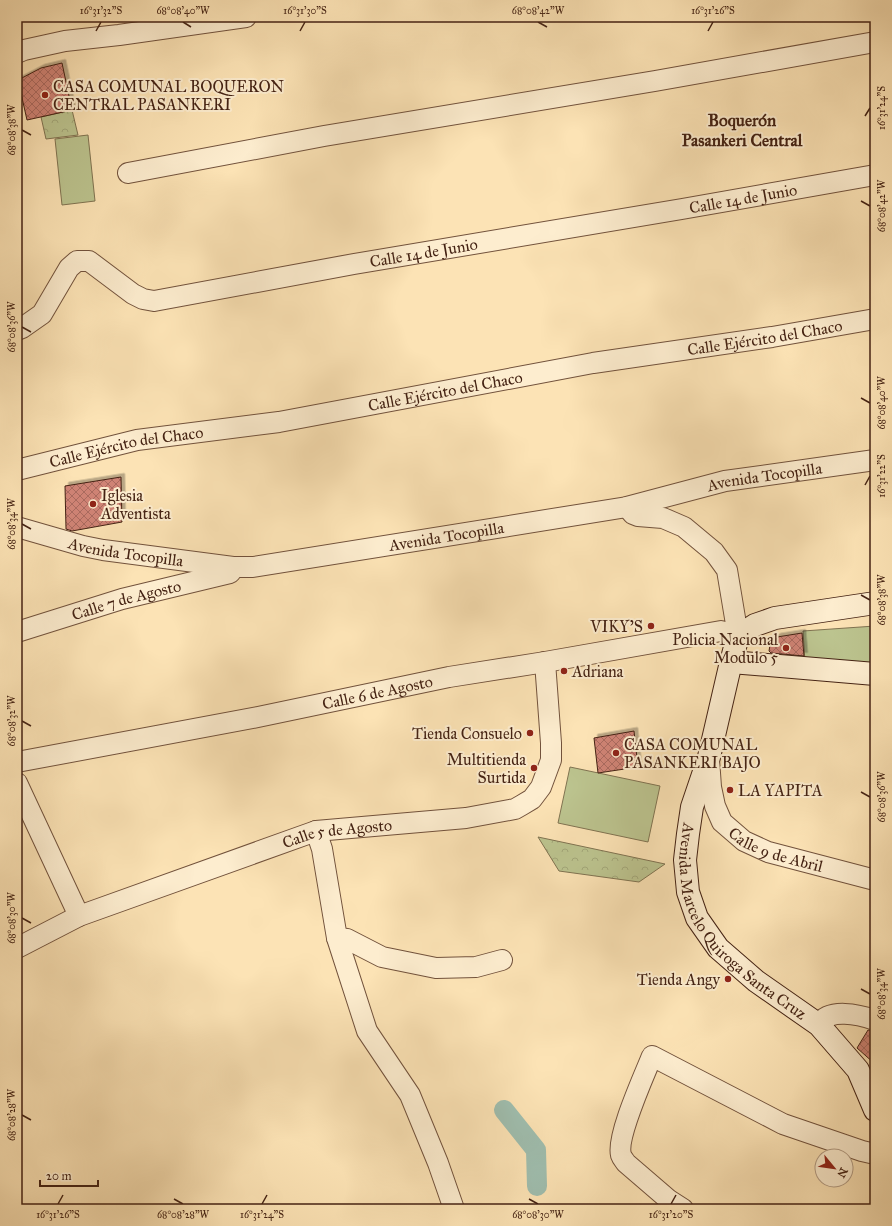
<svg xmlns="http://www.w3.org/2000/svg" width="892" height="1226" font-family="'IM FELL Great Primer',serif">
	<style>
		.green { fill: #bcc48f; stroke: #807351 }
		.park { fill: url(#park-crowns); stroke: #807351 }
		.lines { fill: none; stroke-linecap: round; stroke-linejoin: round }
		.canal { stroke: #9fbeaf; stroke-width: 20 }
		.building { fill: url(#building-cross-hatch); stroke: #442213; filter: url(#shadow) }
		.street-casing { stroke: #72523c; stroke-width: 22 }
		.secondary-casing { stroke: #442213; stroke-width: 24 }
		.street { stroke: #fdedcf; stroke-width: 20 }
		.secondary { stroke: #fdedcf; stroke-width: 22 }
		.ticks { fill: none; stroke: #442213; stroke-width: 1.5 }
		.poi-dot { fill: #8f2418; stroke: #fdedcf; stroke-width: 1.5 }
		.labels { text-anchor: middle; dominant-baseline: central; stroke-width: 4; stroke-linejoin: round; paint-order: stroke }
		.poi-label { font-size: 16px; fill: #442213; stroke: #fdedcf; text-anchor: start }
		.street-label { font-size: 16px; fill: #442213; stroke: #fdedcf }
		.neighbourhood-label { font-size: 17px; font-weight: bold; fill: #442213; stroke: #fdedcf }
		.neatline { fill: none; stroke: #442213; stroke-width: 1.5 }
		.ticks-label { font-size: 10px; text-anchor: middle; fill: #442213 }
	</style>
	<defs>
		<pattern id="park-crowns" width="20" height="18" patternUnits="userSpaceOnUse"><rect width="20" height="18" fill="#bcc48f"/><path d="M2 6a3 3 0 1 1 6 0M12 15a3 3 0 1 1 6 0" fill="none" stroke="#a3a87a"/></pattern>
		<pattern id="building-cross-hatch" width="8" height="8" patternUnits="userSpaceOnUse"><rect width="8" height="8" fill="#cf8375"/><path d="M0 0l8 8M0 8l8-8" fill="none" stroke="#aa6b5f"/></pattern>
		<filter id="shadow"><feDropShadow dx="3.5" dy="-3.5" stdDeviation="0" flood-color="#0004"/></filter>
	</defs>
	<rect width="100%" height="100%" fill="#fce3b5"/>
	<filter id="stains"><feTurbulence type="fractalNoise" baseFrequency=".005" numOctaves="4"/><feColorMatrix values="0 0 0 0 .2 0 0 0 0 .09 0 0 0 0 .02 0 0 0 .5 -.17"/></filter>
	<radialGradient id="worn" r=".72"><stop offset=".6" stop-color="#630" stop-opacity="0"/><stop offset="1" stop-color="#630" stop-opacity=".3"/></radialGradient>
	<path class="green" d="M88 135 95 201 62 205 55 139Z
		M875 626V683L806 678 803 631Z
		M570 767 660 786 648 842 558 823Z"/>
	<path class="park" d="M72 110 78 135 46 139 41 117Z
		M538 837 665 864 639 882 559 871Z"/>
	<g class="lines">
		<path class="canal" d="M504 1110 536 1150 537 1186"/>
	</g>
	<path class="building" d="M62 63 72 110 27 120 18 80 41 68Z
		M121 477 122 522 72 531 66 529 65 486Z
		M802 633 804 656 771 653 769 651 770 645 773 640 777 637Z
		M634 731 638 767 598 773 594 738Z
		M868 1030 875 1031V1064L857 1048Z"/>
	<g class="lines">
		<g class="street-casing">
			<g id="street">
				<path d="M17 53 24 50 65 41 119 35 246 17"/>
				<path d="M128 173 324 136 655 81 875 42"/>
				<path id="s1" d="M17 330 22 328 42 314 69 268 77 261H89L133 294 143 299 154 301 354 264 682 209 875 175"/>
				<path id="s2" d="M17 470 137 440 279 422 593 363 772 337 875 319"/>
				<path id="s3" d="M17 527 83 546 103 550 233 567H253L627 507 725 481 875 460"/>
				<path id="s4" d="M17 632 122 599 230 573 233 569"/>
				<path id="s5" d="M709 759 711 787 715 806 722 822 744 841 768 852 875 880"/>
				<path id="s6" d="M17 762 258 717 449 677 545 662 721 631 738 636 727 570 714 552 684 527 663 518 638 516 633 514 627 507"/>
				<path d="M17 783 79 916"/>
				<path d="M316 831 322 849 337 938 367 1031 410 1095 438 1163 454 1209"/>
				<path d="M337 938 347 939 382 957 436 968 476 967 502 960"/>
				<path id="s7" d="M17 948 79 916 316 831 466 818 515 809 522 805 532 799 541 787 551 760V743L545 662"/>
				<path d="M819 1025C828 1007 860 1015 875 1020"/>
				<path d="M683 1209 669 1200 626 1163C624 1160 622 1158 621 1155 616 1137 644 1076 652 1056L783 1124 862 1151 875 1154"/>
			</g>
		</g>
		<g class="secondary-casing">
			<g id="secondary">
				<path id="s8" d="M875 603 775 618 755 625 738 636 731 662 709 757 692 807 688 834 685 860 688 892 697 918 718 948 756 981 819 1025 858 1070 875 1110"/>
				<path d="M731 662 875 674"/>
			</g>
		</g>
		<use href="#street" class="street"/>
		<use href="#secondary" class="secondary"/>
	</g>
	<path class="ticks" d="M183 22 191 27M538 22 547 27M96 31 101 22M300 31 305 22M708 31 713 22M865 116 870 108M22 130 31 135M861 201 870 206M22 327 31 332M861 398 870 403M865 485 870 476M22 524 31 529M861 595 870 600M22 721 31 726M861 792 870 797M22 918 31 923M861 989 870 994M22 1115 31 1120M174 1199 183 1204M529 1199 538 1204M58 1204 63 1195M262 1204 267 1195M671 1204 676 1195"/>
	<g class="poi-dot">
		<circle cx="45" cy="95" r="4"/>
		<circle cx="93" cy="504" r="4"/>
		<circle cx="651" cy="626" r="4"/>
		<circle cx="786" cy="648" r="4"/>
		<circle cx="564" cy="671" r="4"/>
		<circle cx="530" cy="733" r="4"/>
		<circle cx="616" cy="753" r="4"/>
		<circle cx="534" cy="768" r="4"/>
		<circle cx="730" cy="790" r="4"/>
		<circle cx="728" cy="979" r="4"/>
	</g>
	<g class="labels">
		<g class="poi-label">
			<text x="53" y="86">CASA COMUNAL BOQUERON<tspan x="53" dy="18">CENTRAL PASANKERI</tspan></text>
			<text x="101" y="495">Iglesia<tspan x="101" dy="18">Adventista</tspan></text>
			<text x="643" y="626" text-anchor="end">VIKY'S</text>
			<text x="778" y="639" text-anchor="end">Policia Nacional<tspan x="778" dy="18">Modulo 5</tspan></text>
			<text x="572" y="671">Adriana</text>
			<text x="522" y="733" text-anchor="end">Tienda Consuelo</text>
			<text x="624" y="744">CASA COMUNAL<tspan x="624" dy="18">PASANKERI BAJO</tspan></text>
			<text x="526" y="759" text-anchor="end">Multitienda<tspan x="526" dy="18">Surtida</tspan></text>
			<text x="738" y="790">LA YAPITA</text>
			<text x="720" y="979" text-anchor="end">Tienda Angy</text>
		</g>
		<g class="street-label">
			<text stroke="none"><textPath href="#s1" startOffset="781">Calle 14 de Junio</textPath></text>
			<text stroke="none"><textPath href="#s1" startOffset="457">Calle 14 de Junio</textPath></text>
			<text stroke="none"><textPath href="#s2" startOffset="760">Calle Ejército del Chaco</textPath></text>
			<text stroke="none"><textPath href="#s2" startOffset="436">Calle Ejército del Chaco</textPath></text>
			<text stroke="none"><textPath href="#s2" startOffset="112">Calle Ejército del Chaco</textPath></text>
			<text stroke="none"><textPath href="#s3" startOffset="760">Avenida Tocopilla</textPath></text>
			<text stroke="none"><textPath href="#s3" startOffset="436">Avenida Tocopilla</textPath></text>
			<text stroke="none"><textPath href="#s3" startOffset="112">Avenida Tocopilla</textPath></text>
			<text stroke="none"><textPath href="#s4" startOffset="114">Calle 7 de Agosto</textPath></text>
			<text stroke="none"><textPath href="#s6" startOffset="367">Calle 6 de Agosto</textPath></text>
			<text stroke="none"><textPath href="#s7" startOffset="342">Calle 5 de Agosto</textPath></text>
			<text stroke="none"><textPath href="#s5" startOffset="127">Calle 9 de Abril</textPath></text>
			<text stroke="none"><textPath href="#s8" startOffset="458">Avenida Marcelo Quiroga Santa Cruz</textPath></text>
		</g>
		<g class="neighbourhood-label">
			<text x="742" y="120">Boquerón<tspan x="742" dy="20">Pasankeri Central</tspan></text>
		</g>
	</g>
	<rect width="892" height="1226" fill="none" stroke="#fce3b5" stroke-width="44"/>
	<g transform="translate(834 1168) rotate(119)"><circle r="19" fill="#fdedcf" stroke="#b39c84"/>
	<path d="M0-3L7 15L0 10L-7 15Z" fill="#8f2418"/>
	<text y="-6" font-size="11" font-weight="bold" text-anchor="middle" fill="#442213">N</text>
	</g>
	<path d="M40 1180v6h58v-6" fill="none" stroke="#442213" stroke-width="2"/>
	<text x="46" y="1180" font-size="12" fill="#442213" stroke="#fdedcf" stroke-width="3" paint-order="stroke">20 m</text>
	<rect x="22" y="22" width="848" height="1182" class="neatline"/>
	<g class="ticks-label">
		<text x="101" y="14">16°31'32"S</text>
		<text x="183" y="14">68°08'40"W</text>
		<text x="305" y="14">16°31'30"S</text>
		<text x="538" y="14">68°08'42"W</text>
		<text x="713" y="14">16°31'26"S</text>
		<text transform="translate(881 108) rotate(-90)" y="4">16°31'24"S</text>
		<text transform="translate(11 130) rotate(-90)" y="4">68°08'38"W</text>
		<text transform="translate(881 206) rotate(-90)" y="4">68°08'42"W</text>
		<text transform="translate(11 327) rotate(-90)" y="4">68°08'36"W</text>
		<text transform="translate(881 403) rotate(-90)" y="4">68°08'40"W</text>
		<text transform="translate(881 476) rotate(-90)" y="4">16°31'22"S</text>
		<text transform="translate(11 524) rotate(-90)" y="4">68°08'34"W</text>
		<text transform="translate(881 600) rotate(-90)" y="4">68°08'38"W</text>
		<text transform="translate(11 721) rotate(-90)" y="4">68°08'32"W</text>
		<text transform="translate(881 797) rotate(-90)" y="4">68°08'36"W</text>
		<text transform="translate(11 918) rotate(-90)" y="4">68°08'30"W</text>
		<text transform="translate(881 994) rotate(-90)" y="4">68°08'34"W</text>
		<text transform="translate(11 1115) rotate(-90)" y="4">68°08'28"W</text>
		<text x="58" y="1218">16°31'26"S</text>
		<text x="183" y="1218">68°08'28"W</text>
		<text x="262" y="1218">16°31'24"S</text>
		<text x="538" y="1218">68°08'30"W</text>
		<text x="671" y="1218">16°31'20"S</text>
	</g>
	<rect width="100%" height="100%" filter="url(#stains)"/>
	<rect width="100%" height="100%" fill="url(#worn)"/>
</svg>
